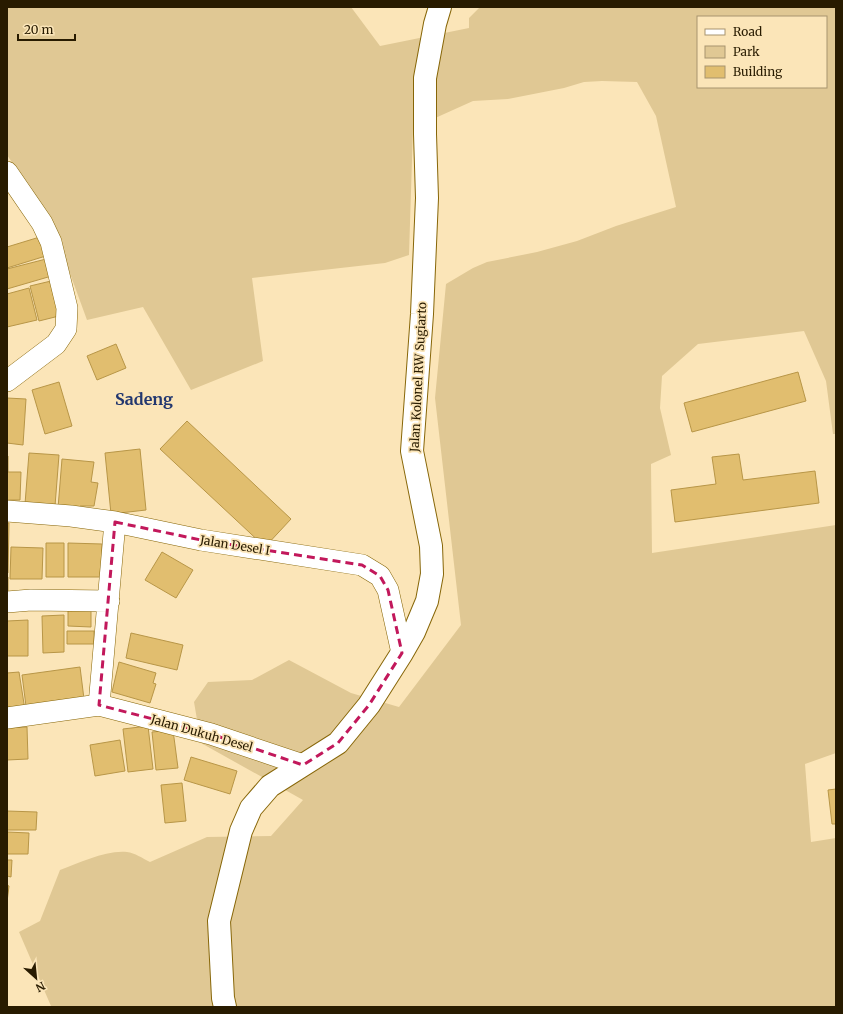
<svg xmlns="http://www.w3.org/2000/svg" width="843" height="1014" font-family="Merriweather,serif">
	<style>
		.green { fill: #e0c894; fill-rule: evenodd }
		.building { fill: #e1be6f; stroke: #b89647 }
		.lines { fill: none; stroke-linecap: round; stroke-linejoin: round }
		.minor-casing { stroke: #876608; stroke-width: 22 }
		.major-casing { stroke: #876608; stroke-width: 24 }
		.minor { stroke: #fff; stroke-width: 21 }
		.major { stroke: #fff; stroke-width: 22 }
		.marked { fill: none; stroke: #c2185b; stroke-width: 3; stroke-dasharray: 8 5; stroke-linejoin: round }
		.labels { text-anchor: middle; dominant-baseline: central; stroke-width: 3.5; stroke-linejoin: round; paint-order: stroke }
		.street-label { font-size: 12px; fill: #281b00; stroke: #fbe5b8 }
		.district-label { font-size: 16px; font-weight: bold; fill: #22376f; stroke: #fbe5b8 }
	</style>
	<rect width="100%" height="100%" fill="#fbe5b8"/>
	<path class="green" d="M7 7H351L380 46 469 28V18L480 7H836V434H833L826 381 804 331 698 344 662 376 660 408 671 455 651 464 652 553 836 525V753L805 764 811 842 836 838V1007H50L51 1006 19 932 40 921 60 870C80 863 105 850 127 852 135 853 142 858 150 862L207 837 271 836 303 800 201 743 194 702 208 682 252 680 289 660 351 693 399 707 461 625 435 398 446 284 473 268 487 262 537 252 577 241 616 226 676 207 656 116 637 82 602 81 584 82 564 88 508 99 473 101 413 128 409 255 385 263 252 278 263 361 191 390 143 307 87 320 49 216 7 155ZM698 17H826V87H698Z"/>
	<path class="building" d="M43 236 49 255 7 268V247Z
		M50 258 55 275 7 289V269Z
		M51 281 59 316 39 321 30 286Z
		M29 288 37 320 7 327V294Z
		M116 344 126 368 97 380 87 356Z
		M798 372 806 401 692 432 684 403Z
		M59 382 72 426 45 434 32 390Z
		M7 398 26 399 23 445 7 443Z
		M187 421 291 519 265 547 160 449Z
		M140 449 146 510 111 514 105 453Z
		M29 453 59 455 55 506 25 504Z
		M739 454 743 480 815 471 819 503 675 522 671 490 716 484 712 457Z
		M7 456H8V472H21L20 500H7Z
		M62 459 94 462 91 482 98 483 94 506H80L79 512 58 508Z
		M7 523H9L8 573H7Z
		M46 543H64V577H46Z
		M68 543 102 544V577H68Z
		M11 547 43 548 42 579H10Z
		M162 552 193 570 176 598 145 580Z
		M7 577H8V593H7Z
		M68 607H91V627L68 626Z
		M64 615V652L43 653 42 616Z
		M28 620V656H7V621Z
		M67 631H94V644H67Z
		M131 633 183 645 177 670 126 658Z
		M119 662 156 673 153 683 156 684 150 703 112 692Z
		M80 667 84 699 26 706 22 675Z
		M19 672 25 710 7 713V673Z
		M148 726 153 769 128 772 123 729Z
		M27 727 28 759 7 760V728Z
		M173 730 178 768 156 770 152 732Z
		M120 740 125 771 95 776 90 745Z
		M191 757 237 771 230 794 184 780Z
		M182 783 186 821 165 823 161 785Z
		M836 789V824H832L828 790Z
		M7 811 37 812 36 830H7Z
		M7 832 29 833 28 854H7Z
		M7 860H12L11 877 7 876Z
		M7 885 9 886 7 902Z"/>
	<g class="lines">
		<g class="minor-casing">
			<path id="minor" d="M7 172 42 223 51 242 67 308 66 329 56 344 7 381
				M7 511 71 516 115 522 201 540 362 565 380 576 388 590 402 653
				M7 602 31 600 109 601
				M99 705 115 522
				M7 718 99 705 211 734 303 765"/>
		</g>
		<g class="major-casing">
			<path id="major" d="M225 1007 223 998 219 921 241 831 251 808 270 786 338 743 369 705 402 653 414 632 427 601 432 574 431 546 412 451 422 314 427 198 425 134V78L435 24 440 7"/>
		</g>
		<use href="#minor" class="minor"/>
		<use href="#major" class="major"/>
	</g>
	<path class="marked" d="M115 522 201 540 362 565 380 576 388 590 402 653 369 705 338 743 303 765 211 734 99 705Z"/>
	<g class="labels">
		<g class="street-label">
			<text transform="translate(418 377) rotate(-87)">Jalan Kolonel RW Sugiarto</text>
			<text transform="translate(235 545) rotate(9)">Jalan Desel I</text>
			<text transform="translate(202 733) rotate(16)">Jalan Dukuh Desel</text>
		</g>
		<g class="district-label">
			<text x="144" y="399">Sadeng</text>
		</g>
	</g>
	<rect width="843" height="1014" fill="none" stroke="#281b00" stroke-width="16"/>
	<rect x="697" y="16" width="130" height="72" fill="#fbe5b8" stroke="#a7946e"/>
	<rect x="705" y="29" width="20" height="6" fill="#ffffff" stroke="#a7946e"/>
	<text x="733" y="36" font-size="12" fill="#281b00">Road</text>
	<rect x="705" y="46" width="20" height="12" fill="#e0c894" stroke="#a7946e"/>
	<text x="733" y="56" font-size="12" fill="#281b00">Park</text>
	<rect x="705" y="66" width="20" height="12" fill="#e1be6f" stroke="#a7946e"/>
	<text x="733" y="76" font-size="12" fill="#281b00">Building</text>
	<g transform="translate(36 978) rotate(153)" stroke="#fbe5b8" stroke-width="3" paint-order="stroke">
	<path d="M0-3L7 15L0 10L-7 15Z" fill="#281b00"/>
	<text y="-6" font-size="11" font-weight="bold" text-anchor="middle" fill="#281b00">N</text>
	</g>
	<path d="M18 34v6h57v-6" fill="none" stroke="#281b00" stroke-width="2"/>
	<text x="24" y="34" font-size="12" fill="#281b00" stroke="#fbe5b8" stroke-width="3" paint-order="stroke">20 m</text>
</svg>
